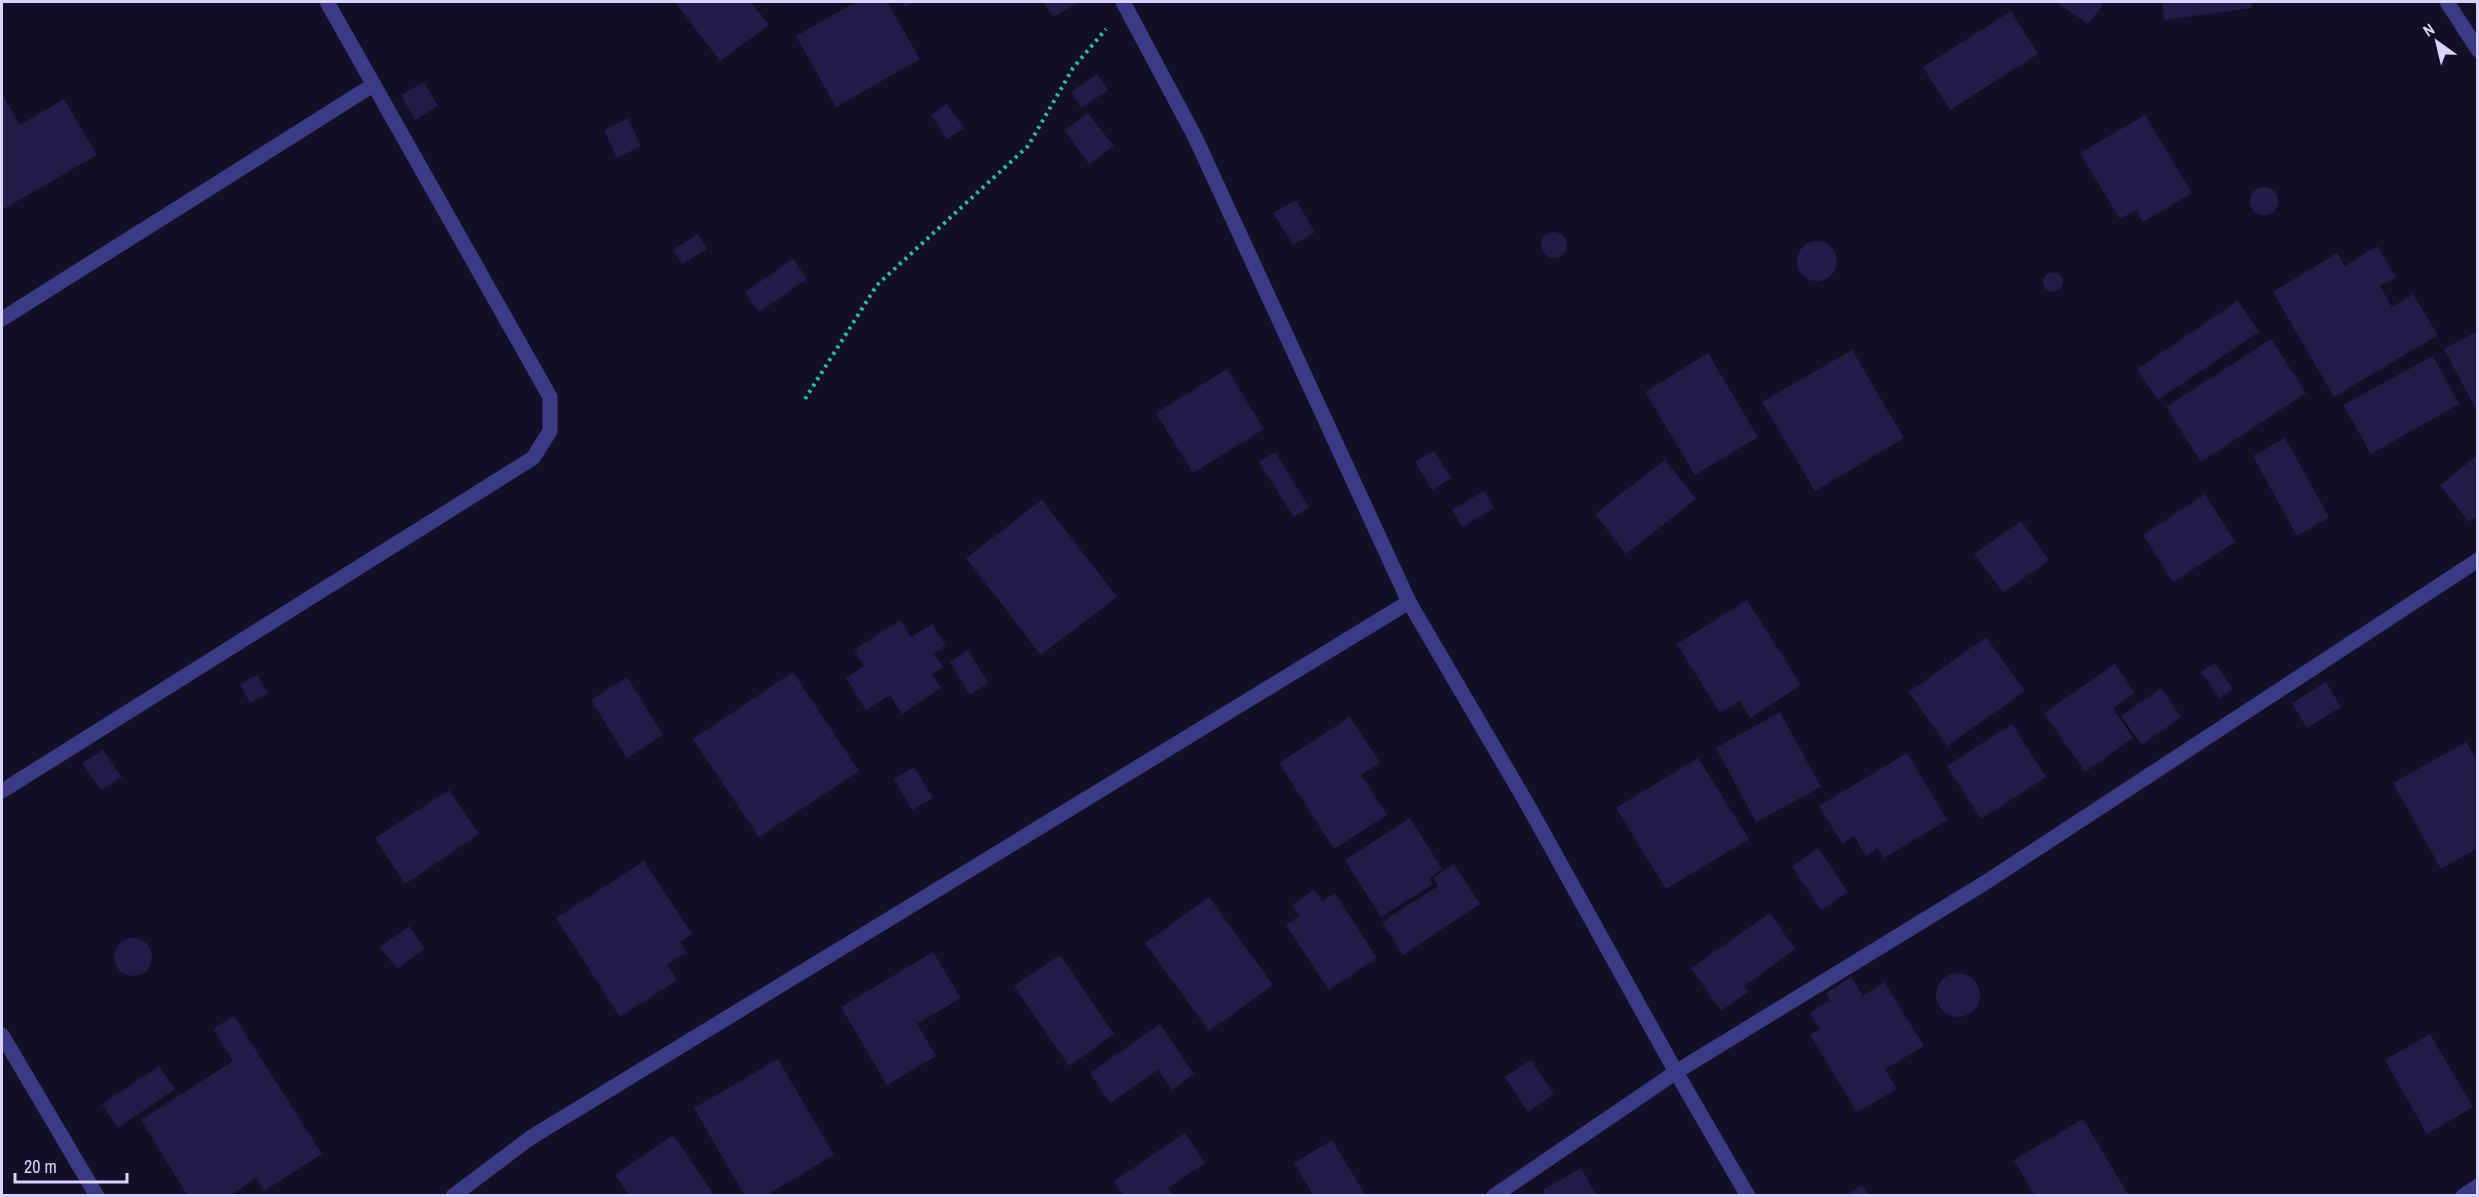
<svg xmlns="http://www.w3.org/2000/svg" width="2479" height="1197" font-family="'Archivo Narrow',sans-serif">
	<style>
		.building { fill: #241b47 }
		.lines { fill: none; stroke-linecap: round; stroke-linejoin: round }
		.path { stroke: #2fb8b0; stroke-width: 4; stroke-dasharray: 3 4.5; stroke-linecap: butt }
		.street { stroke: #3d3a85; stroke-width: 15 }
	</style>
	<rect width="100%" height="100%" fill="#130f26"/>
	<path class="building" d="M675 2H751L769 25 720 61Z
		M856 2H887L920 59 836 107 796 36Z
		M902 2H915L905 7Z
		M1043 2H1079L1053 17Z
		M2056 2H2105L2088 24Z
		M2162 2H2251L2252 8 2164 20Z
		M2011 11 2038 54 1950 110 1923 67Z
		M1097 74 1108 90 1081 108 1071 92Z
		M424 82 438 106 415 120 401 95Z
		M2 94 20 125 64 99 97 155 2 210Z
		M947 104 964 128 947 139 931 115Z
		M1088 113 1114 146 1089 164 1064 130Z
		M2145 115 2192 193 2143 222 2136 210 2120 219 2080 153Z
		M628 118 641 146 617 158 604 130Z
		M2250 201a14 14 0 1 1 28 0a14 14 0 1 1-28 0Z
		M1296 200 1315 232 1293 245 1273 213Z
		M1541 245a13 13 0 1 1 26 0a13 13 0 1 1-26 0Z
		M698 234 707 249 682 264 673 250Z
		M1797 261a20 20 0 1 1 40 0a20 20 0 1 1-40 0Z
		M2377 246 2396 277 2380 286 2392 307 2413 294 2438 335 2334 397 2273 292 2337 253 2345 266Z
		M793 259 807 279 759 312 745 292Z
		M2043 282a10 10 0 1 1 20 0a10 10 0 1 1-20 0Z
		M2238 301 2259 332 2158 400 2137 369Z
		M2478 331V413L2444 349Z
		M2271 339 2306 393 2201 462 2166 407Z
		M1852 350 1904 438 1815 491 1762 402Z
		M1708 353 1758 437 1695 475 1645 392Z
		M2433 356 2459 404 2371 454 2343 405Z
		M1227 369 1264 429 1193 473 1156 413Z
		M2285 438 2329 517 2297 536 2253 456Z
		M1434 451 1451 478 1432 490 1415 462Z
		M1275 452 1309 507 1294 517 1259 462Z
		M2478 455V515L2469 522 2440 485Z
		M1665 460 1696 499 1626 554 1595 514Z
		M1484 491 1494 508 1462 527 1452 510Z
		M2205 494 2235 542 2173 582 2143 535Z
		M1042 500 1117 597 1041 655 966 558Z
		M2021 521 2049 560 2003 593 1974 554Z
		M1747 600 1801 685 1750 718 1740 701 1720 713 1677 644Z
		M900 620 911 637 932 624 946 646 934 653 943 667 932 674 941 688 902 714 890 695 866 710 846 678 864 666 854 650Z
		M1986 637 2025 691 1947 746 1909 692Z
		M968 650 988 683 970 695 950 662Z
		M2215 663 2233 689 2219 698 2201 672Z
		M2115 664 2135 693 2113 708 2133 738 2085 772 2044 713Z
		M793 672 859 771 759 837 693 739Z
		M257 675 268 693 250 703 240 684Z
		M627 677 663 735 627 758 591 700Z
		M2326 682 2341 707 2307 728 2292 703Z
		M2161 688 2181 717 2142 745 2121 716Z
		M1780 712 1821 787 1756 822 1716 748Z
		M1350 717 1380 763 1361 775 1387 815 1334 849 1279 763Z
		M2012 724 2046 777 1981 819 1947 766Z
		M2466 742 2478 762V848L2441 869 2393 783Z
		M103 750 122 777 101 790 82 763Z
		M1907 753 1947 820 1884 858 1878 848 1866 856 1854 836 1842 843 1819 806Z
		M1698 758 1749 839 1666 889 1616 808Z
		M914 767 933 798 912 810 894 779Z
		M449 790 479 834 405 884 375 838Z
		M1410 818 1442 869 1429 878 1433 884 1381 917 1345 860Z
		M1818 848 1848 892 1821 910 1792 866Z
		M644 861 692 934 680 942 686 952 667 965 677 980 620 1017 556 918Z
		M1454 864 1480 904 1403 955 1382 922 1438 886 1433 878Z
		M1314 890 1322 901 1335 893 1377 958 1329 990 1286 925 1299 916 1292 905Z
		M1209 897 1273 985 1209 1031 1145 943Z
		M1770 913 1795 949 1744 986 1748 992 1721 1011 1691 968Z
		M409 926 425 949 397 969 380 947Z
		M114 957a19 19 0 1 1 38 0a19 19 0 1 1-38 0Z
		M933 952 961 998 917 1024 936 1056 887 1085 841 1007Z
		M1060 955 1114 1034 1069 1066 1014 986Z
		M1936 995a22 22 0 1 1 44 0a22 22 0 1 1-44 0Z
		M1851 977 1863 996 1884 982 1924 1046 1885 1069 1897 1089 1857 1112 1810 1035 1820 1029 1810 1013 1830 1000 1826 993Z
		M234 1016 322 1154 264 1191 256 1178 229 1196H188L141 1120 233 1061 213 1029Z
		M1160 1024 1194 1074 1172 1090 1158 1070 1110 1103 1090 1073Z
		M2430 1034 2473 1107 2427 1134 2385 1060Z
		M778 1059 834 1155 765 1196H745L694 1108Z
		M1531 1060 1554 1094 1528 1112 1505 1077Z
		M159 1066 175 1089 118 1128 102 1104Z
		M2083 1119 2129 1196H2035L2014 1160Z
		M1185 1133 1205 1163 1168 1188 1173 1196H1124L1114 1181Z
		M673 1135 715 1196H624L628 1193 615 1175Z
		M1332 1140 1366 1196H1314L1294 1163Z
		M1581 1168 1597 1196H1546L1543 1190Z
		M1862 1185 1869 1196H1844Z"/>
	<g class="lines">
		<path class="path" d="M805 399 877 285 1028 146 1073 68 1106 29"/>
		<path class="street" d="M1123 2 1195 137 1409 602 1526 802 1676 1072 1748 1196
			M2447 2 2478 50
			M2 319 373 85
			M2 791 533 458 550 431V397L327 2
			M2 1035 97 1196
			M453 1196 530 1138 1409 602
			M1494 1196 1676 1072 1983 884 2478 560
			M2463 1196 2478 1186"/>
	</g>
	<rect width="2479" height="1197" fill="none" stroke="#d9d4ff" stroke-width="6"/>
	<g transform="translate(2437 42) rotate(326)" stroke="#130f26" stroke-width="4.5" paint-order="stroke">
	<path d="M0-4.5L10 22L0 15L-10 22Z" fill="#d9d4ff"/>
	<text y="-9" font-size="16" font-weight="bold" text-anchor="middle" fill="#d9d4ff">N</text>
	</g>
	<path d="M15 1173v9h112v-9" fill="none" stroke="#d9d4ff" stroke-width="3"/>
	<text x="24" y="1173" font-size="18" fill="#d9d4ff" stroke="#130f26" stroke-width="4.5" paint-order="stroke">20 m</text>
</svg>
